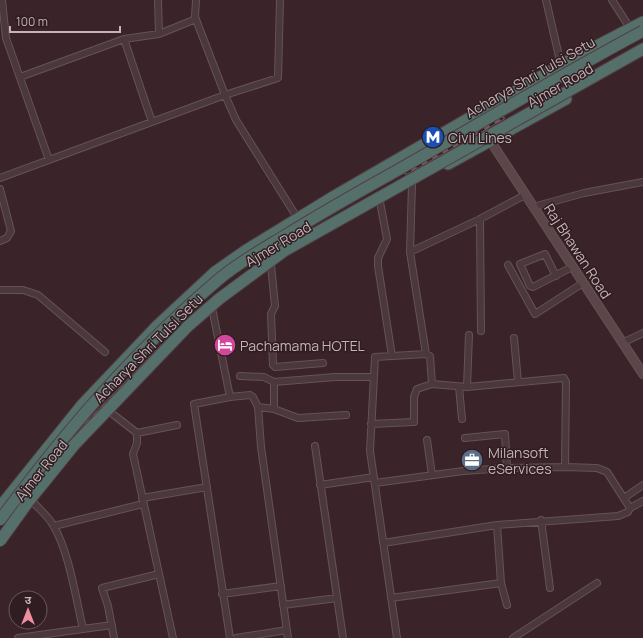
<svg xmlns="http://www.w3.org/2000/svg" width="643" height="638" font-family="Manrope,'Noto Sans Devanagari',sans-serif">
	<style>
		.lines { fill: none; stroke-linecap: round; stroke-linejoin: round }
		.street-casing { stroke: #655357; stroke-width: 8 }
		.secondary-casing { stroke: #655357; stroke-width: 10 }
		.highway-casing { stroke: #524044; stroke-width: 13 }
		.street { stroke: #4a383c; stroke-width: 6 }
		.secondary { stroke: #5d464a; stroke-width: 8 }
		.highway { stroke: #55706a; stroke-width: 11 }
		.rail-casing { stroke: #715a5f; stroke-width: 3.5 }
		.rail { stroke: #2f1d21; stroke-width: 2; stroke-dasharray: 6; stroke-linecap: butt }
		.highway-bridge-casing { stroke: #524044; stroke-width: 13; stroke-linecap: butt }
		.highway-bridge { stroke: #55706a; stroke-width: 11 }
		.labels { text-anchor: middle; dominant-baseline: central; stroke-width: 3; stroke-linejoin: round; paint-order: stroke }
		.street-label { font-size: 14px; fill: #c6b3b7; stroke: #2f1d21 }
		.poi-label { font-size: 14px; fill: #c6b3b7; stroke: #2f1d21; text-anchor: start }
	</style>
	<rect width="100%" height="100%" fill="#3a2429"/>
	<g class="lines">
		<g class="street-casing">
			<path id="street" d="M2 0 6 38 49 160
				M280 0 278 78 225 95 236 120 298 219
				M546 0 561 65
				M612 0 630 28
				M159 34 196 19
				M124 39 152 122
				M20 77 124 39 159 34 158 0
				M0 178 225 95 195 17 196 0
				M0 189 11 231 7 238 0 241
				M380 202 387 239 378 258V266L392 356
				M533 207 584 193 643 182
				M480 219 481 331
				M410 252 480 219 525 195
				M271 265 275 306 271 314 273 365 275 367 323 363
				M508 265 535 314 583 283
				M556 276 545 254 520 264 530 286 533 287 572 267
				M0 290H23L38 295 105 352
				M212 308 230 397 250 395 253 397 258 407 261 447 288 638
				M514 338 518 382
				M622 343 643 333
				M240 376 264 377 274 382
				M459 387 462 419
				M467 387 469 335
				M258 407 274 409 298 418 346 415
				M274 409V382L335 377H374
				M110 412 137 433V443L133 454 173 638
				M371 424 414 422V397L417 389 432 384
				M137 433 177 425
				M465 438 505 434 507 468
				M427 440 432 475
				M315 446 343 638
				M375 483 463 471 507 468 565 467
				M320 485 374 477
				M142 498 207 487
				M624 498 643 485
				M630 508 643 501
				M541 520 550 588
				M54 526 143 504
				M383 543 497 525 618 516 628 512 630 508 607 472 597 468 565 467 566 382 564 378 467 387 432 384 430 356 426 354
				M501 583 507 605
				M222 594 281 586
				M391 598 501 583 497 525
				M283 605 337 598
				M83 629 112 625
				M18 638 83 629C76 599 69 551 53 525 48 516 40 510 33 502
				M114 638 108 606 102 588 159 574
				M230 638 194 404 230 397
				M236 638 287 630
				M397 638 370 451 375 357 426 354 410 252 412 184
				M513 638 597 583"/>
		</g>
		<g class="secondary-casing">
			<path id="secondary" d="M476 119 643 374"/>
		</g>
		<g class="highway-casing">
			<path id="highway" d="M448 164 566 99
				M0 507 82 405 157 326 215 272 245 251 333 197 568 61 643 22"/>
		</g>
		<use href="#street" class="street"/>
		<use href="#secondary" class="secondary"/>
		<use href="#highway" class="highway"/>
		<g class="rail-casing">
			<path id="rail" d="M406 173 503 118
				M0 533 87 423 166 342 198 311 226 289 283 249 643 44"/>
		</g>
		<use href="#rail" class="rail"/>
		<g class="highway-bridge-casing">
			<path id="highway-bridge" d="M0 520C63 434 136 349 218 280 239 262 263 249 286 235 320 214 355 194 389 175 474 127 557 77 643 31
				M0 541 28 502 75 444 188 326 219 299 284 251 643 49"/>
		</g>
		<use href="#highway-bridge" class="highway-bridge"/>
	</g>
	<defs>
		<g id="metro-disc" transform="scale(1.15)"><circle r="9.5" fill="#1a4fb4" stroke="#2f1d21"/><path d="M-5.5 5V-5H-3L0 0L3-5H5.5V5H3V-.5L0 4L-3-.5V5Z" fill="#fff"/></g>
		<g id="hotel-disc" transform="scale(1.15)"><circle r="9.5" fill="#d1479c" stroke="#2f1d21"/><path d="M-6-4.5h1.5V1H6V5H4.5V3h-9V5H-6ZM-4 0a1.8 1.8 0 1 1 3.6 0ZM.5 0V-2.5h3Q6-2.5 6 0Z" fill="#fff"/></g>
		<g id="office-disc" transform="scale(1.15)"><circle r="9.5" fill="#5c6f8a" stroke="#2f1d21"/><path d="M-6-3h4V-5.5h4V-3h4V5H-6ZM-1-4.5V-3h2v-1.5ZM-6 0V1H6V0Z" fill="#fff"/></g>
	</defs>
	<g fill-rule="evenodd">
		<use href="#metro-disc" x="433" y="137"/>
		<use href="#hotel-disc" x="225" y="345"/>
		<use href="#office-disc" x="472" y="460"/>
	</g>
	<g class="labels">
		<g class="street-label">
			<text transform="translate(530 77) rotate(-30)">Acharya Shri Tulsi Setu</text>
			<text transform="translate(560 85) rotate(-30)">Ajmer Road</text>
			<text transform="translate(278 244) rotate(-31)">Ajmer Road</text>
			<text transform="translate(578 251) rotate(57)">Raj Bhawan Road</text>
			<text transform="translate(148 348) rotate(-45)">Acharya Shri Tulsi Setu</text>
			<text transform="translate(41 470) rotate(-51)">Ajmer Road</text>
		</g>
		<g class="poi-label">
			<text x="448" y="137">Civil Lines</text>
			<text x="240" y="345">Pachamama HOTEL</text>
			<text x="488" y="452">Milansoft<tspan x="488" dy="16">eServices</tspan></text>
		</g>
	</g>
	<g transform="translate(28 610)"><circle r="19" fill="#2f1d21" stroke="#6b595d"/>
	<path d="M0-3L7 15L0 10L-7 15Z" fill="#f08ea1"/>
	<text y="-6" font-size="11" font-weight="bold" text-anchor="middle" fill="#c6b3b7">उ</text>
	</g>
	<path d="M10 26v6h110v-6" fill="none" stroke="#c6b3b7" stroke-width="2"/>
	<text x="16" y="26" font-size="12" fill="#c6b3b7" stroke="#2f1d21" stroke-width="3" paint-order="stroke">100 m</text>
</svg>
